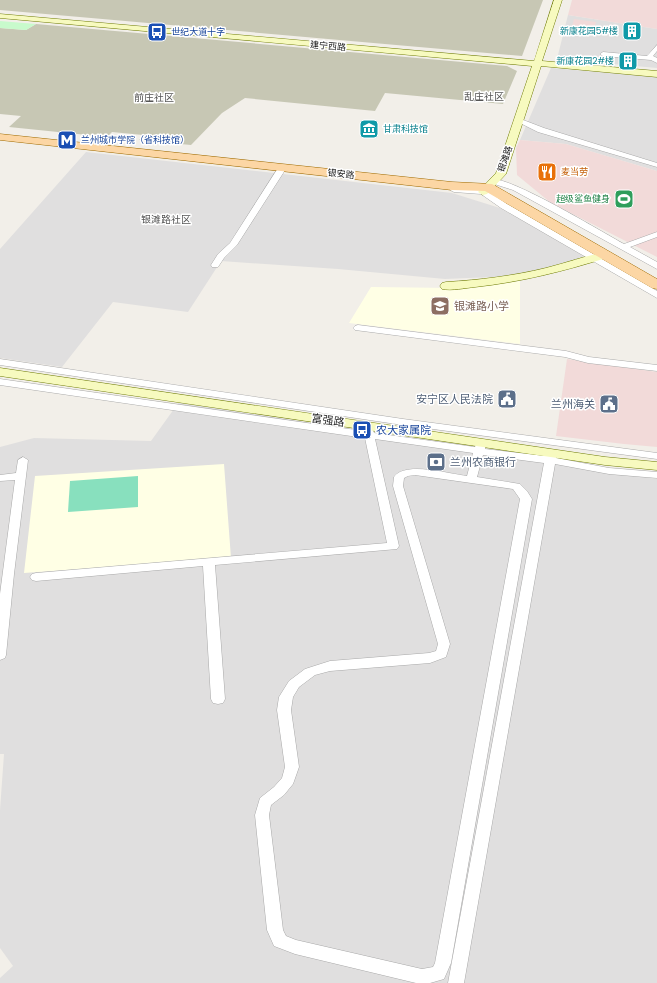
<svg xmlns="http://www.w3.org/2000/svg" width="657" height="983" font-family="Poppins,'Noto Sans SC',sans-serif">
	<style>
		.residential { fill: #e0dfdf }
		.commercial { fill: #f2dad9 }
		.education { fill: #ffffe5 }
		.construction { fill: #c7c7b4 }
		.park { fill: #c8facc }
		.pitch { fill: #88e0be }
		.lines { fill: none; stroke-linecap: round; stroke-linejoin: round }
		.street-casing { stroke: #a9a9a9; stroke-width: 1 }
		.secondary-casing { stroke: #707d05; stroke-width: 1 }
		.primary-casing { stroke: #a06b00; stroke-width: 1 }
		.street { fill: #fff; fill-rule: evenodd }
		.secondary { fill: #f7fabf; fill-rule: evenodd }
		.primary { fill: #fcd6a4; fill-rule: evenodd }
		.labels { text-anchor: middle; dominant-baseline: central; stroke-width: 3; stroke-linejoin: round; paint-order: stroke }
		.far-culture-label { font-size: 9px; fill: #0d838f; stroke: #fff; text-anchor: end }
		.far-transit-label { font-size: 9px; fill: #164399; stroke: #fff; text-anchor: start }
		.far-street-label { font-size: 9px; fill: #222; stroke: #fff }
		.far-food-label { font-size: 9px; fill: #c56008; stroke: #fff; text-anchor: start }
		.far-leisure-label { font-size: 9px; fill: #27864d; stroke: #fff; text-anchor: end }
		.far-neighbourhood-label { font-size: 10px; fill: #555; stroke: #fff }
		.education-label { font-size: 11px; fill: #785e54; stroke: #fff; text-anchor: start }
		.service-label { font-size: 11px; fill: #4e5e75; stroke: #fff; text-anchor: end }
		.street-label { font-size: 11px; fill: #222; stroke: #fff }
		.transit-label { font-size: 11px; fill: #164399; stroke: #fff; text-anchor: start }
	</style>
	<rect width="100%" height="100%" fill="#f2efe9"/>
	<path class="residential" d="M568 15 657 29V68L557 59Z
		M551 68 657 77V171L566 144 520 140Z
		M86 152 452 193 500 208 588 258 517 276 445 279 338 269 221 261 188 312 113 302 62 367 0 358V249Z
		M179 402 657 479V983H0V978L13 966 0 948V810L4 754H0V447L34 438 151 441Z"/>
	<path class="commercial" d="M572 0H657V29L568 15Z
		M574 19 596 22 593 32 571 30Z
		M520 140 566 144 657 171V257L551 203 517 175 516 148Z
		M567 359 657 372V447L624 444 556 436Z"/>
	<path class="education" d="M520 281V344L349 323 371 287 453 288Z
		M224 464 231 558 24 573 35 476Z"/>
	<path class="construction" d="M0 0H543L522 56 0 10Z
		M36 24 507 66 517 71 503 104 385 93 375 111 245 98 222 113 191 145 139 140 143 135 112 132 107 137 9 127 21 116 0 114V28L26 30Z"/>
	<path class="park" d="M0 21 36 24 26 30 0 28Z"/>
	<path class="pitch" d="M138 476V507L68 512 70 481Z"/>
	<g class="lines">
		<g class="street-casing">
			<path id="street" d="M657 45V51L653 56 657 58V63L651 60 603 56 600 54 603 52 647 56Z
				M518 118 544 128 657 163V167L538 132 516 121V119Z
				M280 165H283L287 167 237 245 224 258 218 267H212L211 265 218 254 230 243Z
				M491 179C510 176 602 232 624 244L657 232V237L630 247 657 262V269L513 190 491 183Z
				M451 188 486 190 507 204 657 291V298L501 208 481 194 454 192 450 190Z
				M358 325 566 351 589 357 657 365V371L588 363 565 357 355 330 353 328 355 326Z
				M0 359 403 419 657 453V459L403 425 0 365Z
				M0 379 363 431 364 427H372L374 433 475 447 477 441 481 440 486 443 485 449 545 456 547 452 551 451 556 454V458L609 468 657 472V478L609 474 555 464 464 983H448L544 463 483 455 477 477 520 484 527 491 532 499 451 963 444 979 430 983H416L295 954 274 946 267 930 255 815 260 798 274 787 282 778 285 767 277 710 279 697 289 681 305 669 330 661 429 653 436 651 438 644 393 486 394 477C405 461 449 474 467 476L473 453 375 439 399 546 397 549 215 565 225 699 223 703 218 704 213 703 211 699 203 566 36 581 32 580 30 577 32 574 36 573 387 543 365 438 0 385ZM415 475 513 489 520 499 435 963 433 967 422 969 296 940 286 936 283 930 269 815 271 805 284 795 293 784 299 767 291 710 293 697 299 687 315 675 330 671 430 663 446 657 450 644 403 486 404 478 408 476Z
				M23 457 28 460 14 574 6 655 5 658 0 660V594L15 480 0 481V475L16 473 18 460Z"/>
		</g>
		<g class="secondary-casing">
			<path id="secondary" d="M554 0H562L542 61 657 71V77L541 66 506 174 487 194 483 195 478 192 496 173 532 66 0 18V14L534 61Z
				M605 252 609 253 611 255 609 257C565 271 521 282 475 287 465 288 452 291 442 289L440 286 442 283 446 282C480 280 513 276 546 268 566 263 585 256 605 252Z
				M0 368 605 457 657 462V470L605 465 0 376Z"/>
		</g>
		<g class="primary-casing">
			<path id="primary" d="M0 134 452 182 492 184 657 279V289L652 288 485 191 452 190 0 140Z"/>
		</g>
		<use href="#street" class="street"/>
		<use href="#secondary" class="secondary"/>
		<use href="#primary" class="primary"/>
	</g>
	<defs>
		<g id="building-square" transform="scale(1)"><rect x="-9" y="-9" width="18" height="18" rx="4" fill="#0f9aa8" stroke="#fff"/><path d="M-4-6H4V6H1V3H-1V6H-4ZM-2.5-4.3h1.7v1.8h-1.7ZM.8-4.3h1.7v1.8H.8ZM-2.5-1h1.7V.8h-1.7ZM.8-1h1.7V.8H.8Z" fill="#fff"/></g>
		<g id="bus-square" transform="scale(1)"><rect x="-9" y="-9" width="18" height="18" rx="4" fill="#1a4fb4" stroke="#fff"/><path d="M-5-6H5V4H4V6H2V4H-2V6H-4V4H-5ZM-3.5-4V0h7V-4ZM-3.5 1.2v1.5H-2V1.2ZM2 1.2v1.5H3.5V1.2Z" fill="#fff"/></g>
		<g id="museum-square" transform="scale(1)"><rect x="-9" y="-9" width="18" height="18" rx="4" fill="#0f9aa8" stroke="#fff"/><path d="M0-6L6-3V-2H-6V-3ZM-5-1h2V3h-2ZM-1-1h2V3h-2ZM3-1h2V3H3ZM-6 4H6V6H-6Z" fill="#fff"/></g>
		<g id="metro-square" transform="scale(1)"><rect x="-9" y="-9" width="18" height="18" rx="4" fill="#1a4fb4" stroke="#fff"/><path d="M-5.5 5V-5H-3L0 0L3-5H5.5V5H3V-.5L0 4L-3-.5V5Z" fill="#fff"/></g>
		<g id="restaurant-square" transform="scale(1)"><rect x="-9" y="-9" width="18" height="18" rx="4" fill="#e8710a" stroke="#fff"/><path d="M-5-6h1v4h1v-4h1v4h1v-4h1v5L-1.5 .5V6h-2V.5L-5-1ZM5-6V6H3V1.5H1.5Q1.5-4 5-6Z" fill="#fff"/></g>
		<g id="stadium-square" transform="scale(1)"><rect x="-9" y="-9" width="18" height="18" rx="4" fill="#2e9e5b" stroke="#fff"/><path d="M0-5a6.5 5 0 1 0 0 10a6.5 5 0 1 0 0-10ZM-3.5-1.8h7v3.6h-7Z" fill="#fff"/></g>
		<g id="school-square" transform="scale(1)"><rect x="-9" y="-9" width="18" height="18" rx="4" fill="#8d6e63" stroke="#fff"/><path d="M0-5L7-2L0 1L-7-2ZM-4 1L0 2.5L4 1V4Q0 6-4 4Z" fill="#fff"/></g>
		<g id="civic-square" transform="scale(1)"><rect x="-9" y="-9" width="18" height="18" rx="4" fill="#5c6f8a" stroke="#fff"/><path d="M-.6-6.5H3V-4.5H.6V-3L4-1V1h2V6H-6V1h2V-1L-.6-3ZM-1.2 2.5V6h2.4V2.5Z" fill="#fff"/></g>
		<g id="bank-square" transform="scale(1)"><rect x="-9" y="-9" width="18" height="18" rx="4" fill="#5c6f8a" stroke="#fff"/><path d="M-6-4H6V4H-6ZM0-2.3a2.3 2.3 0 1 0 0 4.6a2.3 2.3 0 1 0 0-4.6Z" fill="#fff"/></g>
	</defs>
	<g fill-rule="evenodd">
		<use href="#building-square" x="632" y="31"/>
		<use href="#bus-square" x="157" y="32"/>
		<use href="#building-square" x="628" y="61"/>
		<use href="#museum-square" x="369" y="129"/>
		<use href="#metro-square" x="67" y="140"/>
		<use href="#restaurant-square" x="547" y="172"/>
		<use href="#stadium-square" x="624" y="199"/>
		<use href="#school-square" x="440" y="306"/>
		<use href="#civic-square" x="507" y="399"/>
		<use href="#civic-square" x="609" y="404"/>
		<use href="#bus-square" x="362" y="430"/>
		<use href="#bank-square" x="436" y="462"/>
	</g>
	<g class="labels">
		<g class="far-culture-label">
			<text x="618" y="31">新康花园5#楼</text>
			<text x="614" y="61">新康花园2#楼</text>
			<text x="383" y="129" text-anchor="start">甘肃科技馆</text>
		</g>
		<g class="far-transit-label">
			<text x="171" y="32">世纪大道十字</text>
			<text x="81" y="140">兰州城市学院（省科技馆）</text>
		</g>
		<g class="far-street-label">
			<text transform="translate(328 46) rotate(5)">建宁西路</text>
			<text transform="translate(505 159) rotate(-70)">银滩路</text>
			<text transform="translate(341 174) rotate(6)">银安路</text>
		</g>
		<g class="far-food-label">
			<text x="561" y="172">麦当劳</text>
		</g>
		<g class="far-leisure-label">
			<text x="610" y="199">超级鲨鱼健身</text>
		</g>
		<g class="far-neighbourhood-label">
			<text x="484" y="96">乱庄社区</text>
			<text x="154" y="97">前庄社区</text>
			<text x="166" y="219">银滩路社区</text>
		</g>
		<g class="education-label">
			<text x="454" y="306">银滩路小学</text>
		</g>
		<g class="service-label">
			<text x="493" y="399">安宁区人民法院</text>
			<text x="595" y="404">兰州海关</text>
			<text x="450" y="462" text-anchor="start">兰州农商银行</text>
		</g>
		<g class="street-label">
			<text transform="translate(328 420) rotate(8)">富强路</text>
		</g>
		<g class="transit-label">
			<text x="376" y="430">农大家属院</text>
		</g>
	</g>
</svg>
